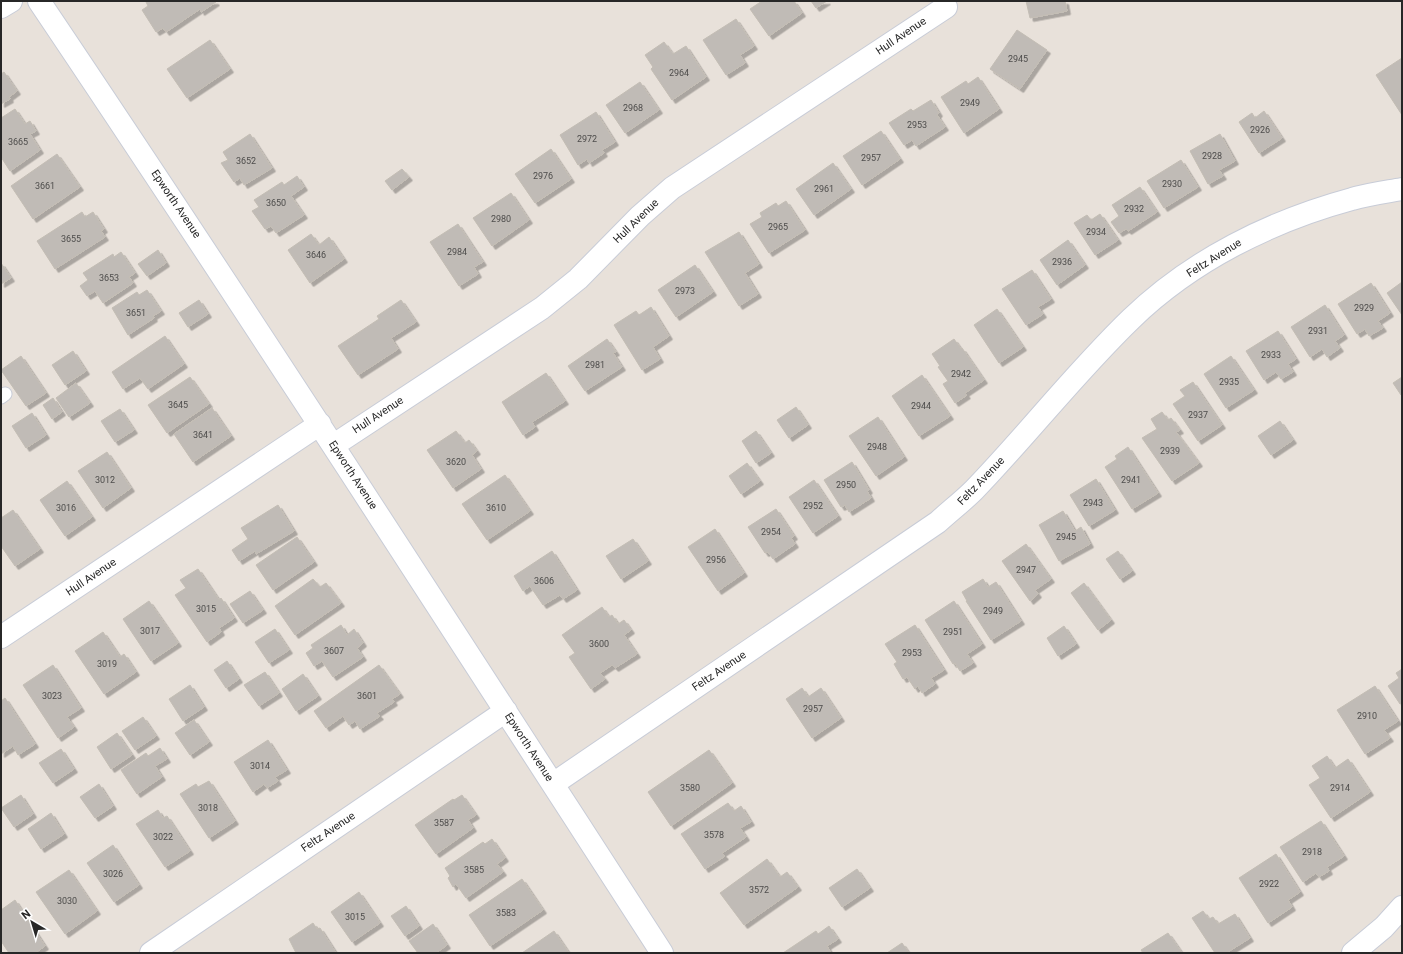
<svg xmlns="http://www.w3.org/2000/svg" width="1403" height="954" font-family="Roboto,sans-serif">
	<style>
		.building { fill: #c0bbb6; stroke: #c3bdb4; filter: url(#shadow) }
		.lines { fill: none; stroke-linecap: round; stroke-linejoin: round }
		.lane-casing { stroke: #c8ccd7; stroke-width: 15 }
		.street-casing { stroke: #c8ccd7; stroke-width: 24 }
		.lane { stroke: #fff; stroke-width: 13 }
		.street { stroke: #fff; stroke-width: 22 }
		.labels { text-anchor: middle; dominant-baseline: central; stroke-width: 3; stroke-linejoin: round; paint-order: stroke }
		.number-label { font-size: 9px; fill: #4d4c4b }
		.street-label { font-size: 11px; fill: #272727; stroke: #fff }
	</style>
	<defs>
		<filter id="shadow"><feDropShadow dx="3.5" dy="3.5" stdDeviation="0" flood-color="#0004"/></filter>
	</defs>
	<rect width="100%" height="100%" fill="#e8e1da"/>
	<path class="building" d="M148 1H215L216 2 201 12 200 9 166 32 163 28 156 32 142 10 148 6 146 2Z
		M762 1H794L802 13 769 36 750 9Z
		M811 1H827L816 8Z
		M1026 1H1065L1067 11 1030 18Z
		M736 19 754 46 740 55 745 63 726 75 703 40Z
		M1017 30 1047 50 1020 89 990 69Z
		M210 40 230 69 187 98 167 69Z
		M664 42 673 54 686 46 706 77 672 100 651 69 653 67 645 55Z
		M1402 58V115L1376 75Z
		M4 72 17 91 9 97 10 99 1 104V74Z
		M978 77 999 109 964 133 941 97 966 81 968 84Z
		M640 82 659 110 625 133 606 105Z
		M931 100 939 113 937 115 945 127 916 146 912 140 904 145 889 123 911 109 913 111Z
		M15 109 25 124 30 121 36 131 30 134 40 150 10 171 1 157V118Z
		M1264 111 1282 138 1259 153 1239 122 1252 113 1255 118Z
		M596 112 615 142 602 150 604 153 589 163 587 159 578 165 560 135Z
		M881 131 900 159 862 185 843 156Z
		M250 134 272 168 244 185 240 178 234 182 221 163 228 160 223 152Z
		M1220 134 1235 161 1219 170 1223 176 1208 184 1190 151Z
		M551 149 571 179 535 203 515 174Z
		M57 154 80 187 33 219 11 186Z
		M1181 160 1198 187 1164 208 1147 181Z
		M833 163 851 189 814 215 796 189Z
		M402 169 409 177 392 190 385 181Z
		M297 176 304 187 291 196 304 215 276 233 271 226 265 229 252 211 259 207 254 200 282 182 284 185Z
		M1140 187 1157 212 1128 231 1126 229 1119 233 1111 222 1119 216 1112 205Z
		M511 193 529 220 492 246 473 218Z
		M786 201 805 230 769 253 750 224 762 217 760 213 776 203 778 206Z
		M82 212 85 217 93 212 104 229 101 231 105 237 55 269 37 241Z
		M1100 214 1118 240 1095 255 1074 223 1087 215 1091 220Z
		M458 224 483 262 474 267 478 274 459 286 430 242Z
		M739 232 759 264 745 273 758 294 739 306 705 252Z
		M311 234 319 245 329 237 344 259 310 283 288 250Z
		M1068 240 1085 265 1057 285 1040 260Z
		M158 250 166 263 147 276 138 264Z
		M121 252 135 273 129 277 133 283 103 303 95 291 87 296 80 286 88 280 83 273 113 254 114 257Z
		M1 263 11 278 1 284Z
		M695 265 713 292 676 317 658 290Z
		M1032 270 1051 299 1038 307 1043 314 1026 325 1002 289Z
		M1402 282V315L1387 293Z
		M1371 283 1390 313 1378 321 1383 328 1369 336 1365 329 1357 334 1338 304Z
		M147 290 161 311 153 316 154 318 128 335 112 308 137 292 139 295Z
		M199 300 208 314 188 327 179 313Z
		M401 300 416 322 391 338 398 349 358 375 338 346 379 319 377 316Z
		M1325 305 1344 335 1335 341 1340 348 1327 357 1322 349 1310 357 1291 327Z
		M651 307 669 336 653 347 660 359 642 370 614 325 636 311 639 315Z
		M997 309 1023 347 999 363 974 325Z
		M1278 331 1296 359 1288 364 1293 372 1281 379 1276 372 1264 380 1246 351Z
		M165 336 184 364 148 389 140 378 123 389 112 372Z
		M607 339 616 352 613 353 622 367 585 391 568 366Z
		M954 339 961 349 962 348 984 380 965 393 967 395 955 403 943 384 948 381 938 367 940 366 932 354Z
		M73 351 86 371 65 385 52 365Z
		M21 356 46 393 26 406 1 370Z
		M1231 356 1254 390 1226 408 1204 374Z
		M546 373 565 401 532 422 535 427 523 435 502 402Z
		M922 375 950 416 919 436 892 396Z
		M190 377 209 404 167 433 148 405Z
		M1402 377V395H1401L1393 383Z
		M1193 382 1222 425 1198 441 1173 404 1185 396 1180 390Z
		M76 383 90 403 69 417 56 398Z
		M53 398 62 412 52 419 43 405Z
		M796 407 808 425 789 438 777 420Z
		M212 408 231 436 193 462 174 434Z
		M120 409 134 430 115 442 101 421Z
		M1162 412 1168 420 1171 418 1180 430 1176 432 1199 463 1172 481 1142 438 1157 429 1151 419Z
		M32 413 46 435 26 448 12 426Z
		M878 417 904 457 876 476 849 436Z
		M1280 421 1293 440 1271 455 1258 436Z
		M456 431 465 443 469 440 477 451 472 455 481 469 453 488 427 450Z
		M756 431 771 453 756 463 742 441Z
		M1128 447 1158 493 1132 509 1105 467 1117 459 1115 456Z
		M107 452 131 488 103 508 78 471Z
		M852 462 869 490 867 491 871 498 849 512 845 505 841 507 824 480Z
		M747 463 760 481 741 494 729 476Z
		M505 475 530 511 487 540 462 504Z
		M1096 479 1115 510 1089 526 1070 495Z
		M814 480 838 516 813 533 789 497Z
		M67 481 92 517 65 536 40 500Z
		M278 505 294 531 256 554 255 551 239 561 232 550 248 539 241 528Z
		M776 509 794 536 791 538 795 544 773 559 768 552 765 553 748 527Z
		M13 510 40 549 15 566 1 546V518Z
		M1063 511 1075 531 1081 527 1090 544 1059 561 1039 525Z
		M715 529 744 573 718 591 688 547Z
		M297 537 314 562 273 590 256 565Z
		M633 539 648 561 621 579 606 556Z
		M1026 544 1051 579 1035 590 1038 594 1030 601 1002 561Z
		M552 551 577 590 563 599 560 595 543 605 530 586 523 591 514 576Z
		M1118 551 1132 571 1120 579 1106 559Z
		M198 569 219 600 221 598 234 618 219 628 221 632 207 642 175 595 186 588 180 580Z
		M313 579 320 587 326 583 341 603 295 635 275 606Z
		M983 579 988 587 996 582 1021 621 991 640 966 601H967L962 592Z
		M1084 583 1111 620 1098 630 1071 593Z
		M250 591 263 610 243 623 230 604Z
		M149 601 178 643 151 661 123 619Z
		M954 601 982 644 967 654 973 663 960 671 955 663 953 664 925 620Z
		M602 607 609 617 612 615 618 624 624 620 631 630 624 635 637 654 615 668 612 665 600 673 605 679 591 689 569 657 575 653 562 635Z
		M341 625 347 635 354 629 363 643 357 648 363 657 333 677 322 661 314 666 306 653 313 648 311 645Z
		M915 625 944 670 931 678 935 684 922 693 918 686 915 689 907 677 903 679 894 664 897 662 885 644Z
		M1064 626 1076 644 1058 656 1047 638Z
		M275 629 289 650 269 663 255 642Z
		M103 632 120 657 124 654 136 672 104 694 75 651Z
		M227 661 239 679 226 688 214 670Z
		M53 665 81 708 67 717 74 727 58 738 23 685Z
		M379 665 400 694 392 699 394 702 377 713 380 716 360 729 355 721 349 725 343 716 326 728 314 711Z
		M1402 669V703L1400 704 1388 686 1399 678 1396 673Z
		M265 672 279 693 259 706 244 685Z
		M303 674 318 696 296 711 282 689Z
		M190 685 204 707 183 721 169 699Z
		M1375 686 1398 721 1384 730 1390 738 1365 754 1337 710Z
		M802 688 808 697 821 688 841 718 812 738 786 699Z
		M5 698 35 744 18 755 13 746 1 754V701Z
		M143 717 156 736 135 750 122 731Z
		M194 720 209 742 190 755 175 733Z
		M117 733 132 755 111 769 97 747Z
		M268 740 287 770 275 777 278 781 267 788 264 784 253 792 234 762Z
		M160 748 167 759 155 766 162 777 137 794 121 770 146 753 148 756Z
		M61 749 74 769 53 783 39 763Z
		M709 750 732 783 671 826 648 792Z
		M1327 756 1335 768 1348 759 1370 792 1331 818 1309 785 1320 778 1312 766Z
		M209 781 235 821 209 838 180 794 196 784 198 787Z
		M99 784 113 806 95 818 80 797Z
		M21 795 33 814 14 827 1 808Z
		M462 795 476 815 468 820 473 828 436 854 415 825 453 799 454 800Z
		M728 803 734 811 741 806 751 822 740 828 746 837 722 853 725 856 705 869 681 834Z
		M158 810 163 818 167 816 190 851 165 867 136 824Z
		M51 813 64 834 41 849 28 829Z
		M1321 821 1344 856 1327 867 1329 871 1319 877 1316 873 1303 882 1280 847Z
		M492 839 505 858 497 864 503 872 466 898 456 884 453 887 448 878 450 876 445 868 483 842 485 844Z
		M113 845 139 885 114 902 87 863Z
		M1276 854 1300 892 1288 900 1292 907 1268 923 1239 878Z
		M767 859 780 877 787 872 798 887 744 925 720 893Z
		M857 869 870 888 842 907 829 888Z
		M69 870 97 911 65 934 36 892Z
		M522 879 543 910 490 946 469 915Z
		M359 892 380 923 352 942 331 912Z
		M15 900 45 946 35 953H9L1 941V910Z
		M406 906 419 926 405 936 391 916Z
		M1203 911 1209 919 1213 917 1218 924 1235 914 1250 938 1226 953H1215L1192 918Z
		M313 923 317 929 320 928 336 953H296L289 939Z
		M433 924 447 945 436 953H418L409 941Z
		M829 926 838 939 827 946 831 953H783L816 931 818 934Z
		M554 931 569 953H522Z
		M1168 933 1182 953H1143L1141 950Z
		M902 943 909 953H887Z"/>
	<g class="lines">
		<g class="lane-casing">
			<path id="lane" d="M1 397 5 394"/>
		</g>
		<g class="street-casing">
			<path id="street" d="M39 1C251 316 456 635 662 953
				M1 7 11 1
				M334 445 542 308 578 279 640 216 672 188 946 7
				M1 637 320 424
				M553 784 938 522C950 511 963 501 974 490 1028 434 1076 372 1131 319 1192 260 1271 221 1352 199 1368 194 1385 192 1402 189
				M151 953 506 711
				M1353 953 1384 927 1402 907"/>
		</g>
		<use href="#lane" class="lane"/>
		<use href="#street" class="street"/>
	</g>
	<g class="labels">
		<g class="number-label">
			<text x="1018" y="59">2945</text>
			<text x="679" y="73">2964</text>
			<text x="970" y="103">2949</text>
			<text x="633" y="108">2968</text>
			<text x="917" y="125">2953</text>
			<text x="1260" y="130">2926</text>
			<text x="587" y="139">2972</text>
			<text x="18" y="142">3665</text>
			<text x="1212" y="156">2928</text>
			<text x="871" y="158">2957</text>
			<text x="246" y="161">3652</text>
			<text x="543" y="176">2976</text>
			<text x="1172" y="184">2930</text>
			<text x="45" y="186">3661</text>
			<text x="824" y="189">2961</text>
			<text x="276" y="203">3650</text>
			<text x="1134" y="209">2932</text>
			<text x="501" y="219">2980</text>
			<text x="778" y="227">2965</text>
			<text x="1096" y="232">2934</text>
			<text x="71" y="239">3655</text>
			<text x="457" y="252">2984</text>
			<text x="316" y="255">3646</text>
			<text x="1062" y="262">2936</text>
			<text x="109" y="278">3653</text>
			<text x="685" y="291">2973</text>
			<text x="1364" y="308">2929</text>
			<text x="136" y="313">3651</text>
			<text x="1318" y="331">2931</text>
			<text x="1271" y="355">2933</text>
			<text x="595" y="365">2981</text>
			<text x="961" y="374">2942</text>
			<text x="1229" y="382">2935</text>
			<text x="178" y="405">3645</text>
			<text x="921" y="406">2944</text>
			<text x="1198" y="415">2937</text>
			<text x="203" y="435">3641</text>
			<text x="877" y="447">2948</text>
			<text x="1170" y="451">2939</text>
			<text x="456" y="462">3620</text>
			<text x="105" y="480">3012</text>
			<text x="1131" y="480">2941</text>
			<text x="846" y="485">2950</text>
			<text x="1093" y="503">2943</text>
			<text x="813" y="506">2952</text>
			<text x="66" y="508">3016</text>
			<text x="496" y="508">3610</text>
			<text x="771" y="532">2954</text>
			<text x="1066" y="537">2945</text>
			<text x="716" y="560">2956</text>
			<text x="1026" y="570">2947</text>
			<text x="544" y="581">3606</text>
			<text x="206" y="609">3015</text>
			<text x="993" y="611">2949</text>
			<text x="150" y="631">3017</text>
			<text x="953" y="632">2951</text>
			<text x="599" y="644">3600</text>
			<text x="334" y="651">3607</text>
			<text x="912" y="653">2953</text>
			<text x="107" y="664">3019</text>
			<text x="52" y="696">3023</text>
			<text x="367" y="696">3601</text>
			<text x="813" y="709">2957</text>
			<text x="1367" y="716">2910</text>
			<text x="260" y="766">3014</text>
			<text x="690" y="788">3580</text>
			<text x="1340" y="788">2914</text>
			<text x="208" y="808">3018</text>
			<text x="444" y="823">3587</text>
			<text x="714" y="835">3578</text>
			<text x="163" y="837">3022</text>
			<text x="1312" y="852">2918</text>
			<text x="474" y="870">3585</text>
			<text x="113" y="874">3026</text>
			<text x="1269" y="884">2922</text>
			<text x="759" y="890">3572</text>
			<text x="67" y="901">3030</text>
			<text x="506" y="913">3583</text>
			<text x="355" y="917">3015</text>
		</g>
		<g class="street-label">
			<text transform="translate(901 36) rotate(-34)">Hull Avenue</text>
			<text transform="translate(176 204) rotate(56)">Epworth Avenue</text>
			<text transform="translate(636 221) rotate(-44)">Hull Avenue</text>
			<text transform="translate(1214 258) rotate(-32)">Feltz Avenue</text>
			<text transform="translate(378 415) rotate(-33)">Hull Avenue</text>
			<text transform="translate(353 475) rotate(57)">Epworth Avenue</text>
			<text transform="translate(981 481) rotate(-46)">Feltz Avenue</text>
			<text transform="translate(91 577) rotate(-34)">Hull Avenue</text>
			<text transform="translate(719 671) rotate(-34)">Feltz Avenue</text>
			<text transform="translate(529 747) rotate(57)">Epworth Avenue</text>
			<text transform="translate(328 832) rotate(-34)">Feltz Avenue</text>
		</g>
	</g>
	<rect width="1403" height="954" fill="none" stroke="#272727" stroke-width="4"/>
	<g transform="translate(32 922) rotate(322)" stroke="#ffffff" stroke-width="3" paint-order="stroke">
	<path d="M0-3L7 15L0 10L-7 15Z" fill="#272727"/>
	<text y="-6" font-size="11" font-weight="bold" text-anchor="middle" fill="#272727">N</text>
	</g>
</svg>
